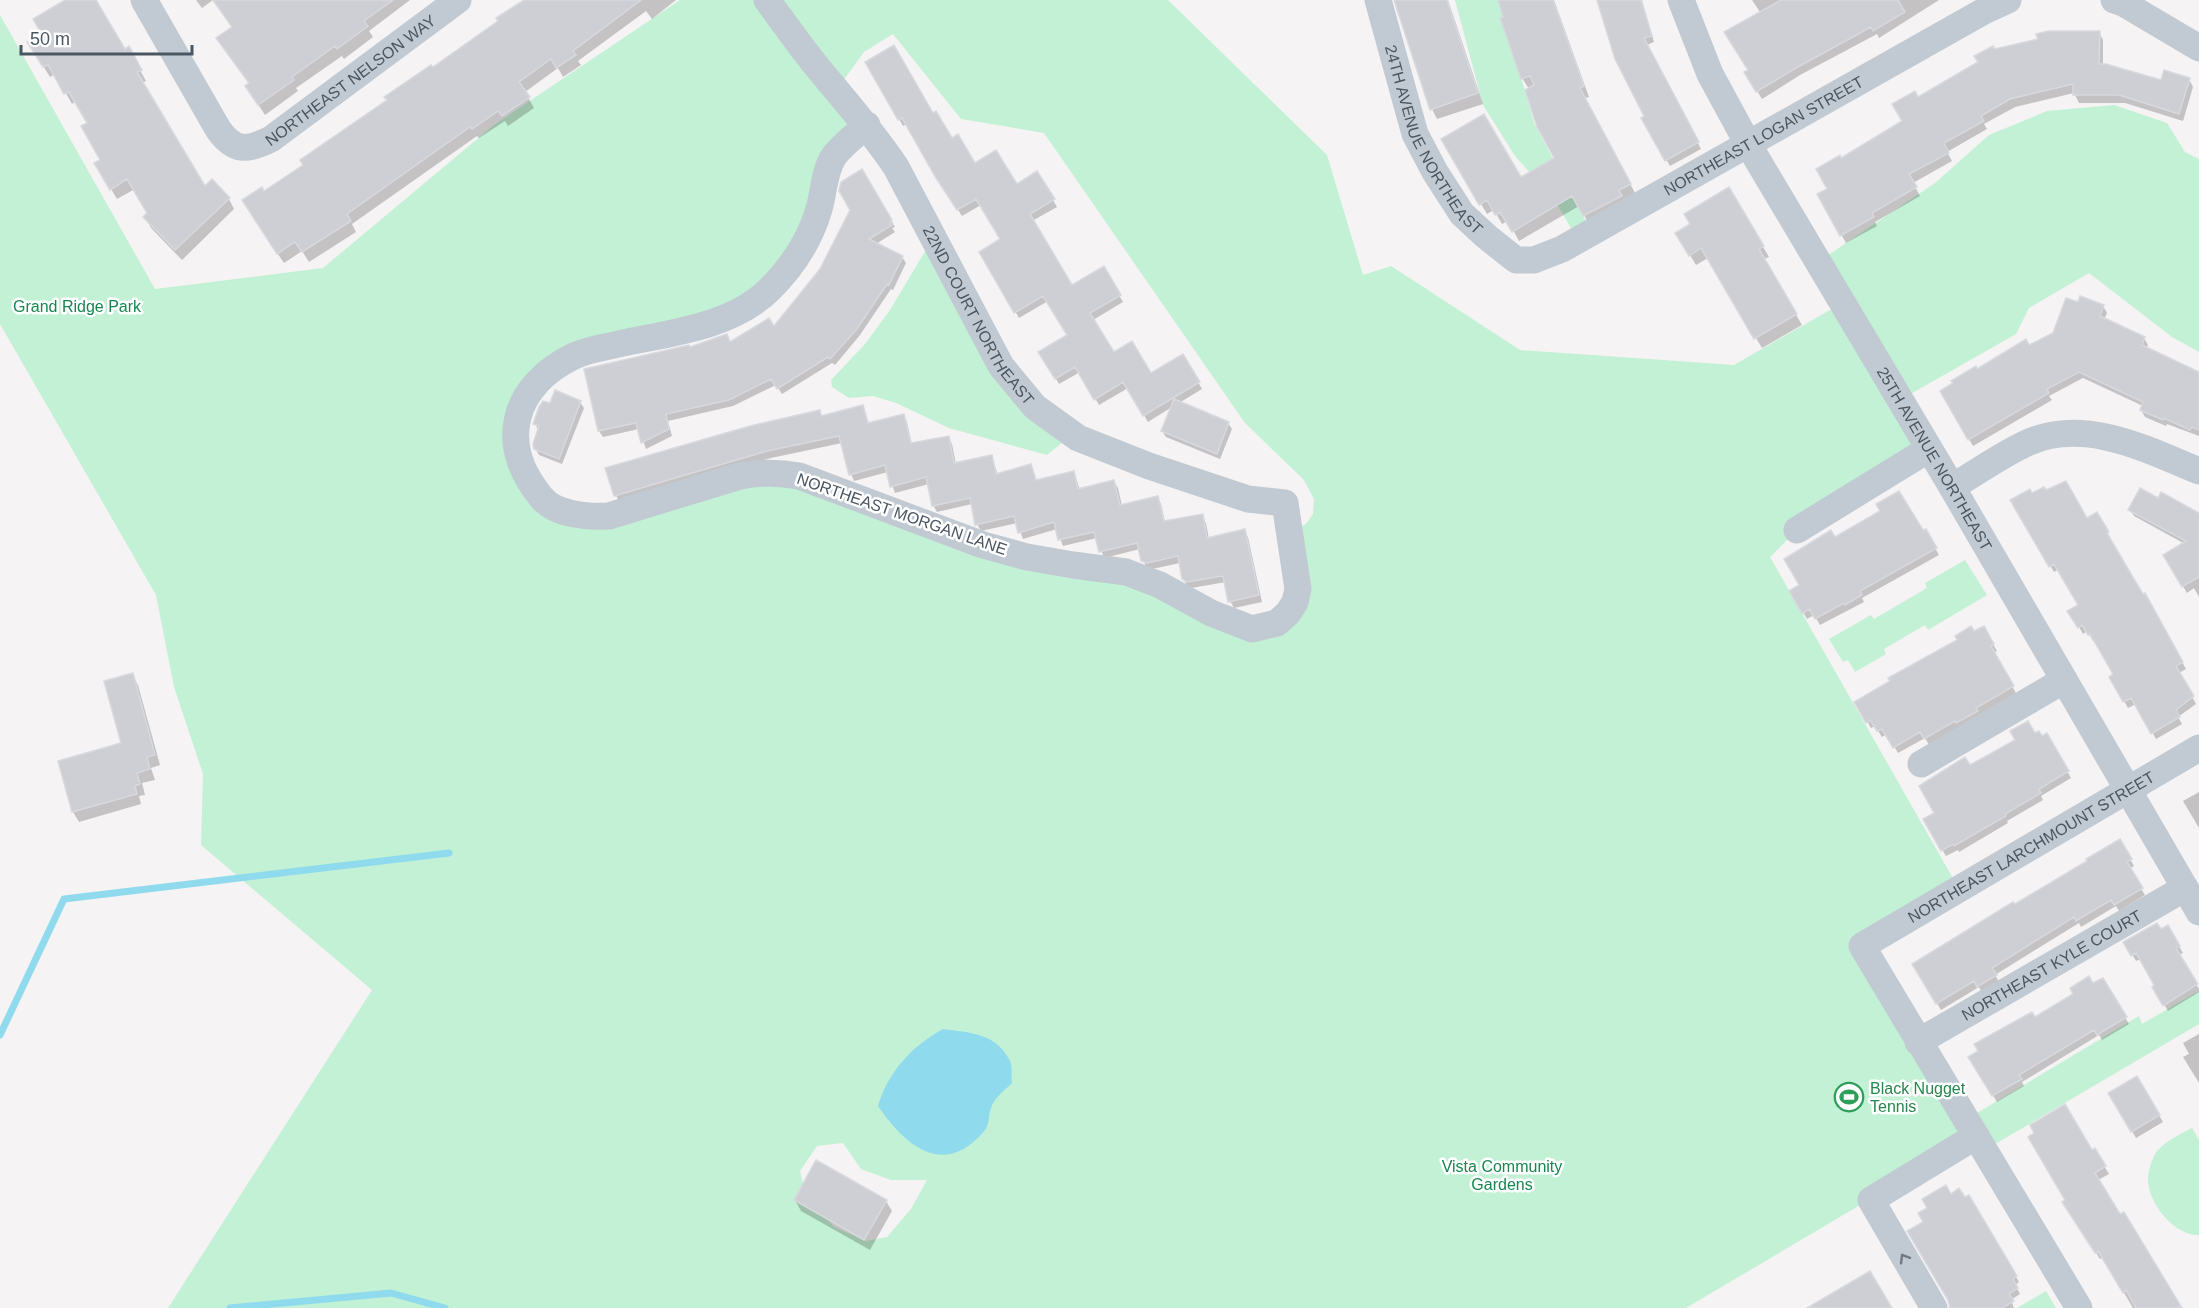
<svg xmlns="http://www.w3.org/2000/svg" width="2199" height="1308" font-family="Arial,sans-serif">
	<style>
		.green { fill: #c3f1d5; fill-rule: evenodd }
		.water { fill: #90daee }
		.shadow { fill: #0003 }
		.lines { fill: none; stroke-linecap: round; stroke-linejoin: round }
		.stream { stroke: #90daee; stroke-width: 7 }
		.building { fill: #cdcfd5; stroke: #d7d9de; stroke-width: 1.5 }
		.minor { stroke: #c1cad2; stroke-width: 27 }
		.oneway { stroke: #6e7983 }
		.labels { text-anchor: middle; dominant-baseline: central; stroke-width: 5; stroke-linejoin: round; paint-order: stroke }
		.street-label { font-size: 16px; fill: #4a5661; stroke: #fff }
		.park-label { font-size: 16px; fill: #17864f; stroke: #fff }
		.leisure-label { font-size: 16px; fill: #27864d; stroke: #fff; text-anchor: start }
	</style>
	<rect width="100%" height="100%" fill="#f5f3f3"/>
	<path class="green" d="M680 0H1168L1327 155 1363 275 1391 266 1520 350 1734 365 1842 303 1818 262 1935 183 1989 135 2047 111 2114 105 2167 123 2185 152 2199 159V352L2172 337 2089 273 2029 308 2016 334 1900 400 1929 449 1797 530 1770 557 1959 889 1863 946 1967 1119 2139 1016 2142 1024 2199 991V1024L1985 1150 1977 1136 1686 1308H168L372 990 201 845 203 774 174 687 156 595 0 324V15L155 289 323 268 494 125ZM893 34 961 119 1044 133 1245 423 1304 480 1314 499 1313 514 1306 524 1298 528 1277 623 1160 585 758 472 565 512 515 432 575 356 770 289 843 147 867 125 837 89 864 52ZM843 1143 861 1169 891 1180H927L911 1209 887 1237 866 1241 834 1227 805 1192 800 1171 817 1146Z
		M1455 0H1499L1534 123 1592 233 1578 240 1554 199 1515 156 1483 105Z
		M933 238 1001 366 1073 434 1047 455 949 428 896 403 873 396 849 398 832 387 831 380 865 344 890 310Z
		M1965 560 1987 595 1928 630 1925 625 1884 649 1886 654 1855 672 1848 660 1843 662 1829 639 1871 615 1874 619 1927 588 1925 583Z
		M2192 1128 2199 1140V1235C2175 1236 2150 1205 2148 1182 2147 1174 2152 1158 2157 1151 2166 1141 2180 1134 2192 1128Z
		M2046 1291 2056 1308H2017Z"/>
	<path class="water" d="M943 1029C970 1033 994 1032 1009 1059 1013 1065 1011 1076 1012 1083 1005 1090 994 1098 991 1108 988 1115 990 1124 985 1130 945 1179 906 1147 878 1106 888 1072 912 1046 943 1029Z"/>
	<path class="shadow" d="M68 0H94L124 51 128 48 146 81 142 83 205 188 229 199 234 209 182 260 151 228 145 217 149 213 135 189 117 199 96 164 102 160 89 123 76 101 72 104 55 74 50 77 29 43 43 34Z
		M196 0H213L202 8Z
		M213 0H410L369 31 373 37 344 59 342 56 296 88 298 91 265 115 247 87 250 84 233 28Z
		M526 0H676L652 19 646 11 578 61 581 65 563 77 558 68 525 92 534 108 508 126 505 121 479 138 477 136 352 224 356 232 309 262 302 251 284 263 249 211 264 193 305 166Z
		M1395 0H1448L1483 104 1437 119 1432 109Z
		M1500 0H1554L1589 97 1585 98 1636 195 1590 226 1579 206 1519 241 1508 221 1502 224 1494 210 1487 214 1443 140 1520 179 1556 158 1529 89 1522 78Z
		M1602 0H1642L1654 42 1647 45 1701 149 1670 166 1643 119 1646 117Z
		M1752 0H1781L1787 10 1806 0H1939L1879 38 1877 34 1800 75 1762 99 1746 73 1749 71 1760 12Z
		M2099 32 2103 40V65L2162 82 2189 79 2193 87 2183 121 2125 103H2079L2074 93 2015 107 1984 124 1987 129 1947 152 1952 161 1913 183 1920 196 1875 222 1877 226 1846 243 1819 195 1829 190 1840 160 1904 122 1917 99 1980 63 1994 51Z
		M867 62 932 115 951 140 974 165 1016 186 1037 173 1057 207 1032 221 1072 287 1103 268 1123 302 1093 320 1113 354 1151 375 1183 356 1202 389 1179 403 1228 423 1232 429 1220 459 1166 437 1162 431 1172 407 1148 422 1128 388 1099 405 1080 372 1059 384 1041 353 1069 336 1048 301 1019 318 981 253 1002 240 981 205 962 216 942 185 907 124 903 126Z
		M862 171 895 227 892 228 895 232 876 244 902 257 906 263 893 290 891 289 860 335 835 365 832 363 782 394 776 385 733 406 668 421 672 436 646 449 639 429 603 437 599 431 586 370 730 344 773 328 822 269 851 210Z
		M1729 189 1769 257 1764 259 1802 325 1762 348 1708 258 1696 265 1677 233 1692 224Z
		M2079 304 2103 306 2107 313 2104 320 2144 338 2148 345 2146 349 2199 374V436L2167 424 2166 426 2145 417 2141 410 2143 406 2083 378 2049 396 2052 400 1973 446 1942 392 1977 371 2054 334Z
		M580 402 584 408 562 464 539 455 535 448 538 430 535 423 551 405Z
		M862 407 869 424 903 416 907 422 912 445 948 437 952 444 956 464 991 456 998 475 1030 466 1037 481 1074 472 1080 490 1114 482 1118 488 1122 506 1157 498 1161 504 1165 522 1202 516 1206 523 1209 539 1244 531 1248 537 1262 602 1234 608 1230 601 1226 582 1191 588 1187 586 1183 578 1180 563 1152 569 1146 567 1140 549 1104 558 1097 538 1063 546 1057 529 1023 539 1017 523 981 531 977 524 972 504 937 512 933 505 929 484 895 493 888 472 854 481 851 474 842 443 771 458 619 502 616 495 819 411 823 417Z
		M2031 495 2087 520 2097 514 2111 539 2109 540 2143 596 2144 595 2186 669 2179 673 2196 704 2178 717 2182 724 2156 739 2136 704 2128 708 2111 677 2115 675 2095 640 2093 641 2087 631 2083 634 2070 611 2080 605 2059 569 2054 572 2012 501Z
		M2159 500 2199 515V597L2194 588 2187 593 2165 556 2185 544 2134 516 2130 509Z
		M1925 531 1939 555 1862 598 1864 602 1820 625 1814 615 1807 619 1791 592 1801 586 1835 539Z
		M1983 628 1997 651 1993 653 2016 693 1929 745 1925 738 1898 753 1887 734 1882 737 1875 726 1871 728 1856 702Z
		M132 675 138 685 160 765 151 768 155 780 142 783 145 795 139 796 141 804 79 822 73 812 123 744Z
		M2035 735 2041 738 2047 735 2071 778 2041 796 2043 800 2007 821 2008 823 1959 852 1958 850 1946 856 1925 820 1936 814 1970 767Z
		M2199 792V828L2183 801Z
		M2120 841 2134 866 2129 869 2145 895 2119 911 2116 906 2081 927 2079 923 1995 975 1999 982 1982 993 1979 987 1941 1010 1914 964 2089 861Z
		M2167 927 2183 953 2179 955 2199 989V992L2168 1011 2154 988 2156 986 2141 959 2136 961 2125 943Z
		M2103 980 2129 1024 2102 1040 2099 1035 2022 1082 2024 1086 1997 1102 1970 1057Z
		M2199 1034V1083L2183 1057 2189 1054 2183 1043Z
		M2137 1078 2163 1122 2136 1138 2110 1094Z
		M2094 1150 2109 1174 2098 1180 2181 1308H2133L2103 1257 2100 1259 2064 1202 2091 1152Z
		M1950 1196 1964 1199 1968 1197 2019 1282 2015 1285 2020 1294 2011 1300 2014 1308H1951L1925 1222Z
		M795 1200 886 1201 892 1211 870 1250 801 1211Z"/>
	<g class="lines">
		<path class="stream" d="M0 1035 64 899 449 853
			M230 1308 391 1293 445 1308"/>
	</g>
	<path class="building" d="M65 0H96L125 49 129 46 142 70 137 72 205 186 212 179 230 198 175 250 143 217 147 213 127 179 110 190 94 163 100 160 81 126 87 123 69 92 64 94 48 65 43 67 27 42 41 33 33 19Z
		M213 0H393L364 21 368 26 337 49 335 46 292 77 294 80 258 105 245 86 249 83 216 38 232 27Z
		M524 0H641L573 51 576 55 556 68 551 59 519 82 530 97 502 116 498 111 472 129 470 127 347 214 351 221 302 252 295 242 277 254 242 200 262 187 264 191 303 165 300 160 387 100 384 97 431 65 433 67 498 21 496 18Z
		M1394 0H1447L1478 93 1430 110Z
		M1498 0H1553L1584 86 1580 88 1631 184 1619 190 1622 196 1583 216 1572 196 1512 232 1500 212 1495 215 1487 200 1479 205 1441 139 1484 114 1521 177 1554 158 1537 127 1525 90 1534 85 1530 76 1521 79 1500 18 1503 17Z
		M1597 0H1641L1652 36 1644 38 1699 142 1665 161 1641 118 1644 116 1615 59Z
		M1781 0H1898L1905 12 1873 31 1871 27 1796 68 1756 92 1744 72 1748 70 1724 32Z
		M2049 31H2100L2099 64H2106L2161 80 2164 70 2190 78 2179 114 2119 95H2073V84L2010 99 1981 116 1984 121 1944 143 1949 153 1909 174 1917 187 1872 213 1874 217 1840 236 1817 194 1827 189 1816 169 1840 155 1841 158 1902 121 1892 104 1915 91 1918 97 1978 62 1974 56 1993 46 1995 49 2038 39 2036 34Z
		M894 45 933 113 936 111 952 138 958 134 975 163 996 150 1017 184 1037 171 1055 199 1030 214 1072 285 1104 266 1121 295 1090 313 1114 352 1132 341 1151 373 1183 354 1200 382 1143 416 1123 382 1094 400 1075 367 1055 379 1038 352 1067 335 1043 296 1014 313 979 252 1000 239 976 199 957 210 936 178 902 118 898 120 865 62Z
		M862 169 892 220 890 221 892 225 869 239 903 256 889 285 887 284 857 329 830 359 828 357 777 389 771 379 729 400 666 414 669 429 641 443 636 423 598 431 584 369 689 345 690 347 727 334 730 342 769 318 774 326 820 269 850 210 839 191 841 182Z
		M1729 187 1764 246 1759 249 1797 314 1754 339 1701 248 1689 256 1675 233 1690 224 1684 214Z
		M2080 296 2104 305 2100 316 2145 337 2142 345 2199 372V430L2192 427 2190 430 2164 418 2163 420 2140 410 2143 402 2079 372 2047 389 2049 393 1968 440 1940 391 1953 383 1951 381 1976 366 1977 369 2026 339 2029 345 2053 333 2066 298 2078 302Z
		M555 390 581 401 559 459 534 449 533 444 539 426 533 424 539 407 543 401 550 403Z
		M1174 399 1229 422 1217 454 1161 431Z
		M863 405 868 423 904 414 911 443 949 436 954 463 992 455 996 474 1031 464 1036 480 1074 471 1078 489 1114 480 1120 505 1158 496 1164 521 1203 514 1207 538 1245 529 1259 595 1228 602 1223 576 1187 582 1182 579 1178 556 1147 563 1141 561 1137 543 1099 552 1094 532 1058 540 1054 522 1018 533 1014 516 975 525 970 498 932 506 926 477 890 487 885 465 849 475 839 436 767 451 614 496 605 468 750 426 820 410 821 416Z
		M2066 481 2087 518 2097 512 2109 532 2107 533 2131 574 2143 594 2145 593 2183 662 2176 666 2194 696 2176 710 2180 717 2151 734 2131 698 2123 702 2109 677 2113 674 2090 634 2088 635 2082 625 2078 628 2067 611 2078 605 2054 564 2049 567 2010 500 2030 489 2032 493 2044 487 2046 490Z
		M2140 488 2158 498 2161 492 2199 513V577L2182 587 2163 555 2186 541 2128 510Z
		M1899 491 1923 530 1926 529 1937 548 1860 591 1862 595 1845 605 1844 603 1815 619 1809 609 1802 614 1789 591 1799 585 1784 559 1831 530 1835 537 1880 511 1876 504Z
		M1971 626 1974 631 1984 626 1994 644 1991 646 2014 686 1976 708 1978 711 1956 723 1955 721 1924 739 1920 732 1893 748 1882 729 1877 731 1870 720 1866 723 1854 702 1890 681 1888 678 1957 640 1955 636Z
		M133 673 155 755 147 757 150 769 137 773 140 784 135 786 137 794 72 812 58 761 121 743 104 681Z
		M2028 721 2035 733 2039 731 2042 736 2047 733 2069 771 2039 789 2041 793 2005 814 2006 816 1954 846 1953 844 1941 851 1923 819 1934 813 1919 786 1965 757 1970 765 2015 740 2010 731Z
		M2120 839 2132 859 2127 862 2143 888 2114 905 2111 900 2076 921 2074 917 1992 968 1997 975 1977 987 1974 981 1936 1004 1912 964 2013 902 2015 904 2087 861 2086 859Z
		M2157 923 2161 929 2168 925 2180 946 2176 948 2198 984 2163 1006 2152 987 2154 985 2136 953 2131 956 2123 942Z
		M2089 976 2093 983 2103 978 2127 1017 2097 1035 2094 1030 2019 1075 2022 1079 1992 1096 1968 1057 1978 1051 1974 1044 2032 1012 2035 1017 2073 994 2070 988Z
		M2137 1076 2160 1115 2131 1132 2108 1093Z
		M2065 1104 2092 1150 2095 1148 2106 1166 2095 1173 2120 1214 2124 1212 2182 1308H2136L2126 1290 2123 1293 2098 1251 2095 1253 2062 1202 2065 1200 2028 1137 2034 1133 2030 1125Z
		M816 1160 887 1200 864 1240 794 1200Z
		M1946 1185 1951 1194 1959 1188 1965 1197 1969 1195 2017 1276 2013 1279 2018 1288 2009 1294 2014 1301 2002 1308H1950L1948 1300 1907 1231 1923 1222 1918 1213 1927 1208 1922 1199Z
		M1870 1271 1892 1308H1807Z"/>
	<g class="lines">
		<g class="minor">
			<path id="s1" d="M144 0 218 129C234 152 247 151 271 139L458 0"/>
			<path id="s2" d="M767 0C784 23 800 46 818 68 845 101 872 131 896 167L1001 366 1035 407 1078 438 1149 466 1248 499 1285 503 1298 589 1295 602 1288 613 1277 623 1252 629 1211 613 1160 585 1126 572 1073 565 1027 557 983 545 799 476C778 472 761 472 740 476L609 516C588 517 555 515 541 497 497 444 512 386 574 356 589 349 607 347 623 343 672 333 733 326 770 289 793 266 810 240 819 209 824 192 824 171 834 156 843 144 856 135 867 125"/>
			<path id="s3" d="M1378 0 1415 134 1435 172 1462 214 1487 237 1516 260H1534L1562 249 1984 11 2008 0"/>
			<path id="s4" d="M1681 0 1710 74 1748 144 1952 487 2199 912"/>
			<path d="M2114 0 2123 3 2199 48"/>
			<path d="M1952 487C1976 473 2001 455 2027 443 2084 417 2146 449 2199 471"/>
			<path d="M1797 530 1929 449"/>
			<path d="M1921 764 2064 680"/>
			<path id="s5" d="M1918 1042 2185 888"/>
			<path d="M1934 1308 1871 1200 1976 1136"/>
			<path id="s6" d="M2079 1308 1862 946 2199 748"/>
		</g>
	</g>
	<defs><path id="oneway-chevron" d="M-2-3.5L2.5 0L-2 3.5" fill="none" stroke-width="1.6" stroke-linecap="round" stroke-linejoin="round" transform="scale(1.5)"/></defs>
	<use class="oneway" href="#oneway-chevron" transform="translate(1904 1258) rotate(-121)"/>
	<defs>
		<g id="stadium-ring" transform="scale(1.5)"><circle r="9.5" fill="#fff" stroke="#2e9e5b" stroke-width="1.5"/><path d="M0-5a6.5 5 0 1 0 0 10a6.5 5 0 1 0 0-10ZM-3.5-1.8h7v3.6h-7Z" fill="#2e9e5b"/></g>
	</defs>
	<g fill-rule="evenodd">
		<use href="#stadium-ring" x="1849" y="1097"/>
	</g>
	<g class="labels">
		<g class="street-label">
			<text stroke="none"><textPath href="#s1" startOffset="309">NORTHEAST NELSON WAY</textPath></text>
			<text stroke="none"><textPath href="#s3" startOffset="582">NORTHEAST LOGAN STREET</textPath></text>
			<text stroke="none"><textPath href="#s3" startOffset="152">24TH AVENUE NORTHEAST</textPath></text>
			<text stroke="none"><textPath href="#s2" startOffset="381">22ND COURT NORTHEAST</textPath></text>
			<text stroke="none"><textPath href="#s4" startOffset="525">25TH AVENUE NORTHEAST</textPath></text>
			<text transform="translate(902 514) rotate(19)">NORTHEAST MORGAN LANE</text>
			<text stroke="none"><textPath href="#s6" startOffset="618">NORTHEAST LARCHMOUNT STREET</textPath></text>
			<text stroke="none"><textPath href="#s5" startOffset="154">NORTHEAST KYLE COURT</textPath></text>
		</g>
		<g class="park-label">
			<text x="77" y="306">Grand Ridge Park</text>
			<text x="1502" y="1166">Vista Community<tspan x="1502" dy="18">Gardens</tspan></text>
		</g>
		<g class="leisure-label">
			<text x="1870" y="1088">Black Nugget<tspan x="1870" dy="18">Tennis</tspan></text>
		</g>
	</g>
	<path d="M21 45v9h171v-9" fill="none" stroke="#4a5661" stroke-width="3"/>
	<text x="30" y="45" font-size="18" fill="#4a5661" stroke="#ffffff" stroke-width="4.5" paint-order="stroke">50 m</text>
</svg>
